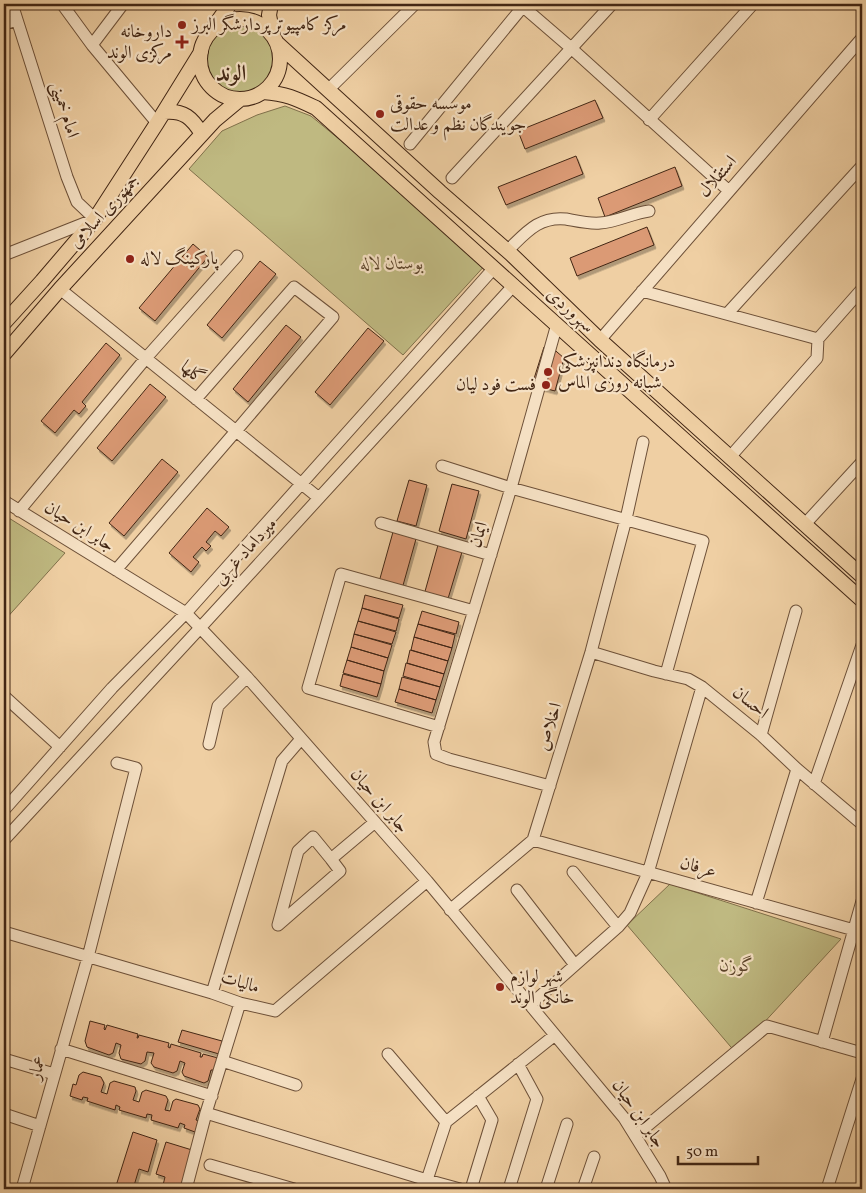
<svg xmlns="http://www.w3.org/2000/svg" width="866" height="1193" font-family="Vollkorn,Amiri,serif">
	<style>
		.green { fill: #bfb981; stroke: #80704a }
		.building { fill: #db9a75; stroke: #422614; filter: url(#shadow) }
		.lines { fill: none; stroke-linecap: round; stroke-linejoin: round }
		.minor-casing { stroke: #6d5038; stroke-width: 13 }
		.major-casing { stroke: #422614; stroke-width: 16 }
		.minor { stroke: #f5e0c3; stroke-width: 11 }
		.major { stroke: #efcfa3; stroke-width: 14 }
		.poi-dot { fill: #8f2418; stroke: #f5e0c3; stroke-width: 2 }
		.labels { text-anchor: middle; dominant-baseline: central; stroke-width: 4.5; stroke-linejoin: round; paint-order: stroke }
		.poi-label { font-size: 18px; fill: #422614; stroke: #f5e0c3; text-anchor: start }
		.street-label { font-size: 18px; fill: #422614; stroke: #f5e0c3 }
		.park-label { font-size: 18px; font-style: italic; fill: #5b432a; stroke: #f5e0c3 }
		.district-label { font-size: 22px; font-weight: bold; fill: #422614; stroke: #f5e0c3 }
	</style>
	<defs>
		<filter id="shadow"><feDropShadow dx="2" dy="3.5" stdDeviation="0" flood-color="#0004"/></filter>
	</defs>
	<rect width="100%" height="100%" fill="#efcfa3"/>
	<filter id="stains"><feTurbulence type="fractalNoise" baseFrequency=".004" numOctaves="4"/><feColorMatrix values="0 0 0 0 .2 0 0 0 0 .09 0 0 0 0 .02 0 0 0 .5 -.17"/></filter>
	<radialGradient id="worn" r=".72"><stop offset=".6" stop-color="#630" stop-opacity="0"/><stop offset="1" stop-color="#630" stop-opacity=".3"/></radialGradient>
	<path class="green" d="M200 59a40 40 0 1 1 80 0a40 40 0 1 1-80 0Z
		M285 106 311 116 488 262 403 355 189 169 222 131 257 115Z
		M4 515 65 553 4 621Z
		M670 884 841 939 736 1053 627 925Z"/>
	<path class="building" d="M595 100 603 118 525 149 518 131Z
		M576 156 583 174 506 205 498 187Z
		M675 167 682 186 605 217 598 198Z
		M647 227 654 245 577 276 570 258Z
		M193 244 208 257 155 321 139 308Z
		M260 261 276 274 222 338 207 325Z
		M286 325 301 337 248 402 233 389Z
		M368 328 384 341 330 405 315 392Z
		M106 343 120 355 82 402 86 406 79 414 74 410 55 433 41 421Z
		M550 346 564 358 555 391 532 385 544 347Z
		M150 384 166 397 112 461 97 448Z
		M162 459 178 472 124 536 109 523Z
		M409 480 427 485 416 526 397 521Z
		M452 484 479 491 466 539 439 531Z
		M207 508 229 527 221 536 215 531 206 542 211 546 206 551 202 547 193 557 199 562 191 572 169 553Z
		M393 532 416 539 402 589 379 582Z
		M438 545 462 552 447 602 424 595Z
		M365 595 403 605 399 618 362 608Z
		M362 608 399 619 396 631 358 621Z
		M422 611 459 622 456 634 418 624Z
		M358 621 396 632 392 644 354 634Z
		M418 624 455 635 452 648 414 637Z
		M354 634 392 645 388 658 351 647Z
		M414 637 452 648 448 661 411 650Z
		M351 647 388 658 384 671 347 660Z
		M410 650 448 661 444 674 407 663Z
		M347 660 384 671 381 684 343 673Z
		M406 663 444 674 440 687 403 676Z
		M343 674 381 684 377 697 340 686Z
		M402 677 440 687 436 700 399 689Z
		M399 689 436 700 432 713 395 702Z
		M90 1021 105 1025 104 1029 105 1030 107 1025 138 1034 137 1038H138L139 1035 169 1043 168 1047 170 1048 171 1044 201 1053 200 1057H202L203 1054 218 1058 214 1070H211L208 1081 204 1083 184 1076 182 1072 185 1063 180 1061 177 1071 173 1073 154 1067 151 1063 154 1053 147 1052 145 1061 141 1064 121 1059 119 1053 121 1045 116 1043 113 1053 109 1055 87 1047 85 1041Z
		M182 1030 222 1041 219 1054 178 1042Z
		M83 1072 101 1077 104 1083 101 1092 107 1094 110 1083 114 1081 135 1087 136 1091 133 1100 139 1102 142 1092 146 1090 166 1096 168 1100 165 1110 170 1111 173 1101 176 1099 198 1105 200 1109 196 1120 199 1121 195 1132 184 1128 185 1125 180 1123 178 1128 151 1120 152 1115 147 1114 146 1118 119 1110 120 1107 116 1105 115 1110 87 1101 88 1098 83 1097 82 1100 70 1096 73 1084 76 1085 79 1075Z
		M133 1132 157 1140 148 1172 139 1169 133 1189H115Z
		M166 1142 192 1150 180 1189H162L165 1177 156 1174Z"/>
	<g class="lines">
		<g class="minor-casing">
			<path id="minor" d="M62 4 92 45 157 123
				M520 4 571 48 729 191
				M4 24 17 20
				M92 45 123 4
				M328 90 415 4
				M649 120 753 4
				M410 144 525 4
				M452 178 612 4
				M507 251C525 234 538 216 566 219 577 221 589 224 600 223 617 222 633 213 649 211
				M4 255 95 219 77 202 67 177 12 4
				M60 289 319 498
				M642 291 818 339
				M727 314 862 166
				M600 340 862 38
				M730 457 817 358 818 339 862 289
				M442 466 511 488 703 541 666 674
				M4 501 186 613 247 677 427 881 624 1118 660 1176 666 1189
				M19 511 146 358 237 256
				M381 523 491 555
				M805 524 862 462
				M116 570 236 431 333 317 294 287 196 399
				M591 652 654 671 688 679 702 687 761 735 797 769 862 824
				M4 696 60 747
				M439 727 308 688 341 574 474 611
				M761 735 796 611
				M209 744 218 706 247 677
				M814 784 862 645
				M550 786 449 759 436 754 434 742 511 488 557 324
				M4 810 112 688 186 613 494 268
				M4 840 200 628 514 285
				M533 840 854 930
				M331 859 313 837 298 851 278 925 340 871 331 859 375 822
				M573 872 618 927
				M517 890 575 965
				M756 903 797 769
				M450 910 533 840 591 652 626 519 643 442
				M4 932 212 993 240 1003 275 1011 427 881
				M212 993 282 761 301 739
				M530 1005 618 927 630 913 648 873 702 687
				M822 1042 862 901
				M61 1049 212 1096
				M388 1054 446 1122
				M4 1059 54 1074
				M222 1061 296 1085
				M206 1113 427 1180 460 1189
				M4 1114 40 1126
				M635 1136 767 1026 862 1053
				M210 1165 294 1189
				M22 1189 88 957 136 768 117 763
				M186 1189 206 1113 240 1003
				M424 1189 446 1122 555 1035
				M471 1189 492 1120 478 1096
				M509 1189 537 1099 518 1064
				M546 1189 567 1124
				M583 1189 594 1157
				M827 1189 862 1079"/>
		</g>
		<g class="major-casing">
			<path id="major" d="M271 4 269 15 273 35
				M200 59a40 40 0 1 1 80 0a40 40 0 1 1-80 0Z
				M213 28 230 4
				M278 44 440 192 511 254 600 340 862 576
				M263 92C287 94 295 98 316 108L862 600
				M164 112C184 110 192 118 202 134
				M4 323 42 281 95 219 157 123 201 52
				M4 354 60 289 215 120 239 100"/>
		</g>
		<use href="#minor" class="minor"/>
		<use href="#major" class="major"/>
	</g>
	<g class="poi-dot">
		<circle cx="182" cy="25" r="5"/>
		<path d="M179.5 34.5h5v5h5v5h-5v5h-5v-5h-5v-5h5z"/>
		<circle cx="380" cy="114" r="5"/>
		<circle cx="130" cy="259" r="5"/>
		<circle cx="548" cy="372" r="5"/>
		<circle cx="546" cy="385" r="5"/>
		<circle cx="500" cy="987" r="5"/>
	</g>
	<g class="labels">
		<g class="poi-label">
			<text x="192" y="25">مرکز کامپیوتر پردازشگر البرز</text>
			<text x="172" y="32" text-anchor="end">داروخانه<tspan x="172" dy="21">مرکزی الوند</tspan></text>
			<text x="390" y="104">موسسه حقوقی<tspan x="390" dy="21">جویندگان نظم و عدالت</tspan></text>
			<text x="140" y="259">پارکینگ لاله</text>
			<text x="558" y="362">درمانگاه دندان‍‍پزشکی<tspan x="558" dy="21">شبانه روزی الماس</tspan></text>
			<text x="536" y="385" text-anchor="end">فست فود لیان</text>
			<text x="510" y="977">شهر لوازم<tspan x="510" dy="21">خانگی الوند</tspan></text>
		</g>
		<g class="street-label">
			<text transform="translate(64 110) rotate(73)">امام خمینی</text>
			<text transform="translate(718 177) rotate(-49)">استقلال</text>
			<text transform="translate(105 212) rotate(-47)">جمهوری اسلامی</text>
			<text transform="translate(570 311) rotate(42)">سهروردی</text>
			<text transform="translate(192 373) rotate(39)">گلها</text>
			<text transform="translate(79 527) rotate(32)">جابر ابن حیان</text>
			<text transform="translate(479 535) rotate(-73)">ایمان</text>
			<text transform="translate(246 552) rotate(-48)">میرداماد غربی</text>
			<text transform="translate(750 703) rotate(39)">احسان</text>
			<text transform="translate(550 727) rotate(-73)">اخلاص</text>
			<text transform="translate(379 801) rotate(49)">جابر ابن حیان</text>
			<text transform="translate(698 868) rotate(16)">عرفان</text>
			<text transform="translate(240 983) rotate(17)">مالیات</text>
			<text transform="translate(38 1068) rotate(-74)">عمار</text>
			<text transform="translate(638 1114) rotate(55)">جابر ابن حیان</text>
		</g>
		<g class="park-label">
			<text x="392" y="264">بوستان لاله</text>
			<text x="737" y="966">گوزن</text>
		</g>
		<g class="district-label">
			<text x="231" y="74">الوند</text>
		</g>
	</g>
	<rect width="866" height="1193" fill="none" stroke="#efcfa3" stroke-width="20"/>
	<rect x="5" y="5" width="856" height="1183" fill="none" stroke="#422614" stroke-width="2.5"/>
	<rect x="10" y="10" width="846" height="1173" fill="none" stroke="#422614"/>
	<path d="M678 1156v8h80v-8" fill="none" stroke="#422614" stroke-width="2.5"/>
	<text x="686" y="1156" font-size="15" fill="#422614" stroke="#f5e0c3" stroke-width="4" paint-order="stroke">50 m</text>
	<rect width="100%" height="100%" filter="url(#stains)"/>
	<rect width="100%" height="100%" fill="url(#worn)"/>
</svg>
